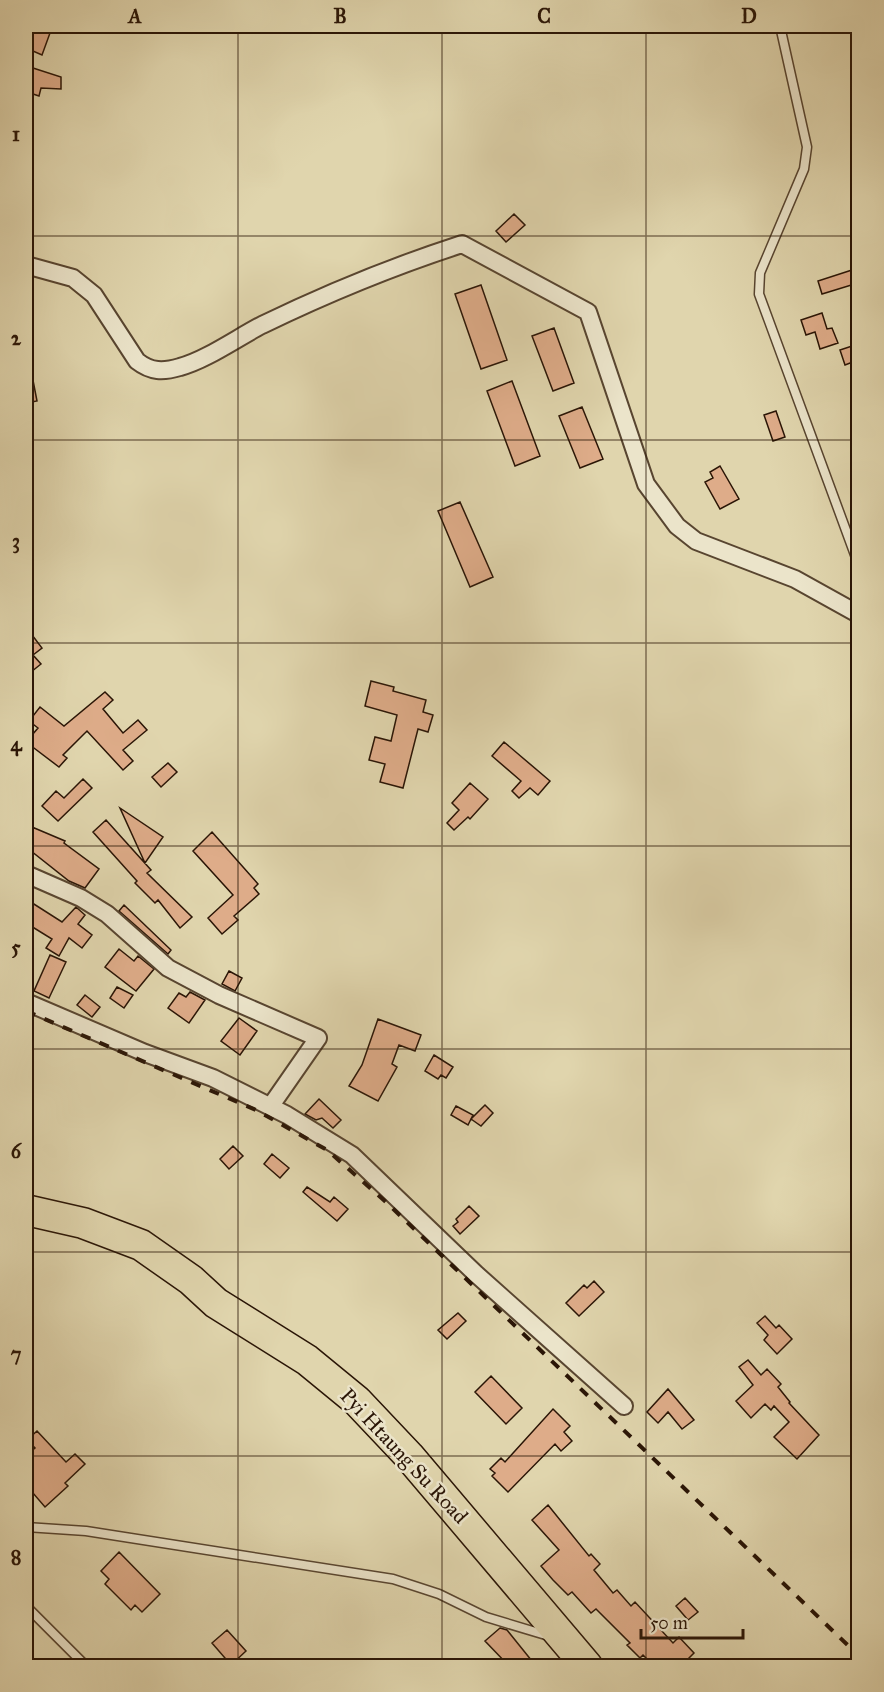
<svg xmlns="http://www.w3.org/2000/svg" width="884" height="1692" font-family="'IM FELL Great Primer',serif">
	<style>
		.building { fill: #deac89; stroke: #2a1506; stroke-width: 1.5 }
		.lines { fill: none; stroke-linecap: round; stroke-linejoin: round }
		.lane-casing { stroke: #584530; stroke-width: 11 }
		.street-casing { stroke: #584530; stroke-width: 20 }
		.highway-casing { stroke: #2a1506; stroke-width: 33 }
		.lane { stroke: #ebe4ca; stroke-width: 8 }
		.street { stroke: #ebe4ca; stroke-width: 16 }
		.highway { stroke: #e0d5ad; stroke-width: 30 }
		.rail { stroke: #2a1506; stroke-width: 4; stroke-dasharray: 10 10; stroke-linecap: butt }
		.grid { fill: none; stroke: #2a1506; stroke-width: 1.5; stroke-opacity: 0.55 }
		.labels { text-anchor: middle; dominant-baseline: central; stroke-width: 5; stroke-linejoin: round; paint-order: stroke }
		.street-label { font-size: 21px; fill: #2a1506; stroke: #ebe4ca }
		.neatline { fill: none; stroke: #2a1506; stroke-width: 2 }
		.grid-label { font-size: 20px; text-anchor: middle; font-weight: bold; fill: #2a1506 }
	</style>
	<rect width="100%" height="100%" fill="#e0d5ad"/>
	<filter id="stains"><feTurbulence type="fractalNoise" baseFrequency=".00333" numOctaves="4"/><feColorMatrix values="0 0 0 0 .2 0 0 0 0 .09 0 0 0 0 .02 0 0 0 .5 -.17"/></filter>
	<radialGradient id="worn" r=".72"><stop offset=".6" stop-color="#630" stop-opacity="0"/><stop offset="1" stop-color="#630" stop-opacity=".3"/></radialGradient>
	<path class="building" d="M26 26H33L50 33 42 55 26 48Z
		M33 68 61 77V89L41 88 39 96 27 92Z
		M514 214 525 225 506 242 496 231Z
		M855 269 858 283 822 294 818 281Z
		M481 285 507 360 481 369 455 294Z
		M822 313 827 329 832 328 838 343 820 349 815 332 806 335 801 320Z
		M554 328 574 383 553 391 532 336Z
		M858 344V360L845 365 840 350Z
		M31 370 37 401 26 403V371Z
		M512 381 540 456 515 466 487 391Z
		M582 407 603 459 580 468 559 416Z
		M776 411 785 437 773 441 764 415Z
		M720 466 739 499 720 509 705 482 713 478 710 472Z
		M460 502 493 577 470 587 438 511Z
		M26 627 42 648 33 655 41 664 26 676Z
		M371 681 394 687 393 691 426 700 423 712 433 715 428 732 418 729 403 788 380 782 385 764 369 760 375 737 391 741 397 715 365 706Z
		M105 692 113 700 103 709 123 733 138 720 147 730 123 750 133 761 123 770 87 731 63 755 67 758 59 767 26 742 38 728 29 721 40 707 64 726Z
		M504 742 550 781 538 795 530 788 519 798 512 791 521 781 492 756Z
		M168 763 177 772 161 787 152 777Z
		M83 779 92 788 58 821 42 806 56 791 64 798Z
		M470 783 488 799 470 819 468 817 454 830 447 823 459 810 452 803Z
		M120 808 163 837 145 863Z
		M106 820 151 870 147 873 192 917 180 928 158 900 155 903 135 883 137 881 93 832Z
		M32 827 65 841 64 843 99 869 85 888 69 881 26 847Z
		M212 832 258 884 254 888 259 894 234 916 238 920 222 934 208 918 233 895 193 851Z
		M26 899 62 922 76 907 85 915 78 924 92 935 82 948 69 938 59 956 46 948 52 939 26 923Z
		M124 905 171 950 168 954 119 911Z
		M119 949 134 961 138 956 154 969 136 991 105 967Z
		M50 955 66 962 49 998 34 991Z
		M229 971 242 978 235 991 222 984Z
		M117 987 133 995 124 1008 110 998Z
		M190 992 205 1000 189 1023 168 1008 179 993 186 997Z
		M85 995 100 1007 92 1017 77 1005Z
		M239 1018 257 1031 240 1055 221 1041Z
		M378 1019 421 1035 415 1051 399 1045 392 1064 397 1067 378 1101 349 1086 362 1065Z
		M434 1055 453 1067 446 1078 441 1075 438 1079 425 1071Z
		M319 1099 341 1120 333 1128 322 1118 316 1120 305 1114Z
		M485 1105 493 1113 481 1126 471 1119Z
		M456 1106 473 1115 468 1125 451 1115Z
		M233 1146 243 1156 229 1169 220 1159Z
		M272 1154 289 1168 280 1178 264 1164Z
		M307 1187 330 1202 334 1197 348 1209 337 1221 303 1192Z
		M469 1206 479 1216 460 1234 453 1226 458 1222 456 1219Z
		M594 1281 604 1292 579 1316 566 1303 584 1285 587 1288Z
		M458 1313 466 1321 447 1339 438 1330Z
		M765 1316 776 1328 779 1325 792 1339 777 1354 764 1340 768 1335 757 1323Z
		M748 1360 761 1375 767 1369 781 1384 778 1387 790 1402 789 1403 819 1435 797 1459 774 1437 789 1422 774 1406 771 1410 765 1404 751 1418 736 1401 753 1385 739 1367Z
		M491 1376 522 1408 506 1424 475 1392Z
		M668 1389 694 1420 682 1429 668 1412 658 1423 647 1412Z
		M553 1409 570 1426 564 1432 572 1441 561 1451 555 1444 508 1492 492 1476 495 1473 490 1469 501 1458 505 1462Z
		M37 1431 66 1462 75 1454 85 1464 65 1483 68 1486 45 1507 33 1493 26 1500V1456L35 1448 27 1440Z
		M548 1505 589 1556 591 1554 600 1564 594 1570 613 1593 617 1590 631 1606 635 1602 673 1643 679 1637 694 1653 686 1661 691 1666H654L643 1655 640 1658 627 1645 630 1643 596 1609 591 1613 572 1592 568 1595 553 1580 541 1566 559 1550 532 1520Z
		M119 1552 160 1594 142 1612 135 1605 131 1610 105 1584 109 1579 101 1571Z
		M685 1598 698 1612 688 1620 676 1606Z
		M500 1628 507 1630 536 1666H509L485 1641Z
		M227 1630 246 1651 231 1665 212 1643Z"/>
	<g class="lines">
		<g class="lane-casing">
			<path id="lane" d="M780 26 807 147 804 169 760 273 759 294 858 563
				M26 1527 86 1531 393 1579 439 1594 486 1617 549 1636
				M26 1606 86 1666"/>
		</g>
		<g class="street-casing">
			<path id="street" d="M26 265 73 278 94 295 137 361C151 372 163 372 180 367 206 360 237 338 262 325 326 294 394 266 462 244L588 312 646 484 677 526 696 541 795 579 858 614
				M26 874 81 898 107 914 168 968 219 995 318 1038 270 1107
				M26 1002 145 1053 213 1078 287 1115 352 1155 476 1274 624 1406"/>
		</g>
		<g class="highway-casing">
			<path id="highway" d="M26 1210 83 1223 141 1245 191 1280 216 1303 307 1360 357 1401 409 1456 587 1666"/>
		</g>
		<use href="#lane" class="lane"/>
		<use href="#street" class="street"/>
		<use href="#highway" class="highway"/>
		<path class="rail" d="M26 1011 256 1110 327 1150 386 1202 858 1655"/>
	</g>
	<path class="grid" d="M238 26V1666M442 26V1666M646 26V1666M26 236H858M26 440H858M26 643H858M26 846H858M26 1049H858M26 1252H858M26 1456H858"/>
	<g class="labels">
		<g class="street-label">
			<text transform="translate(404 1456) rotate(47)">Pyi Htaung Su Road</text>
		</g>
	</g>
	<rect width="884" height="1692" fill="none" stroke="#e0d5ad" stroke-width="66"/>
	<path d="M641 1629v9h102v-9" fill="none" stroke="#2a1506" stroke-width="3"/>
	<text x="650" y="1629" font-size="18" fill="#2a1506" stroke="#ebe4ca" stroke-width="4.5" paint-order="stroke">50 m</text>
	<rect x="33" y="33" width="818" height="1626" class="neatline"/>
	<g class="grid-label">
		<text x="135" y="23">A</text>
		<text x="340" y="23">B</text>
		<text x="544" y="23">C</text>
		<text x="749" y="23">D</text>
		<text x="16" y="141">1</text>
		<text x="16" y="345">2</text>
		<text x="16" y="548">3</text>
		<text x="16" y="751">4</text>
		<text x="16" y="954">5</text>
		<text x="16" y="1158">6</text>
		<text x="16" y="1361">7</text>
		<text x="16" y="1564">8</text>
	</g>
	<rect width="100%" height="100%" filter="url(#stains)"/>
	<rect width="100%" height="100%" fill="url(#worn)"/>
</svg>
